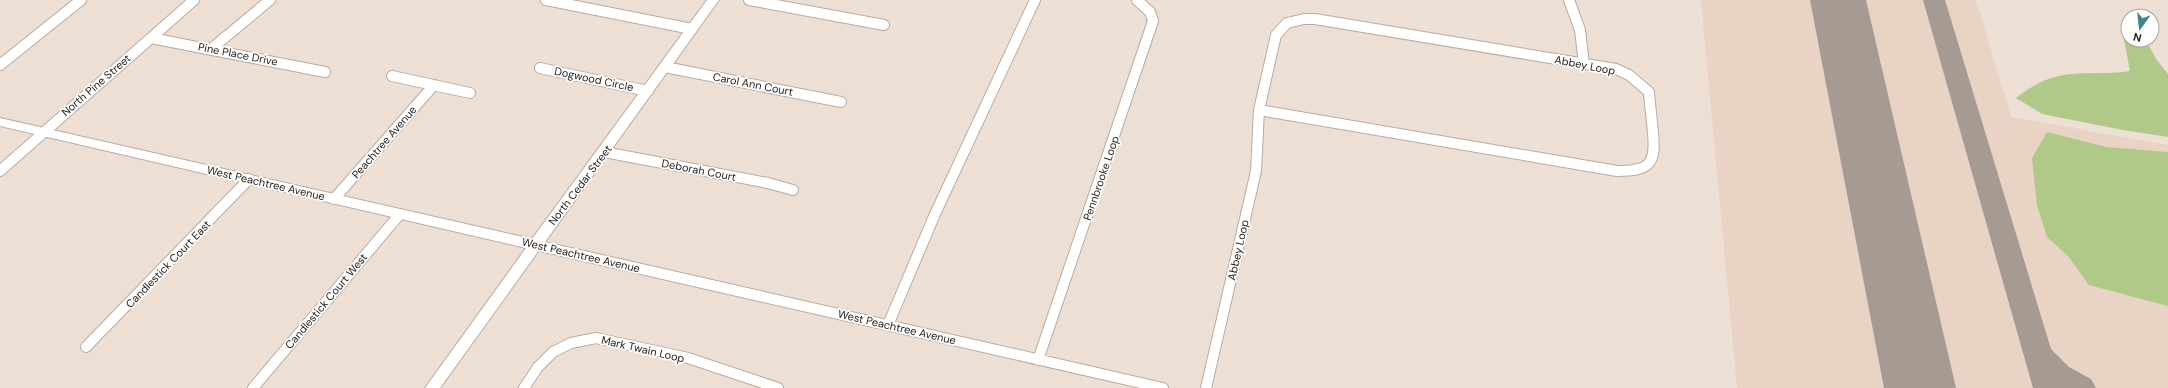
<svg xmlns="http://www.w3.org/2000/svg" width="2168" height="388" font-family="'DM Sans',sans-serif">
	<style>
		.built { fill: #e8d3c4 }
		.green { fill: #b0c988 }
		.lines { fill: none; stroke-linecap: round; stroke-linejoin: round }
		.taxiway { fill: #a69b92; fill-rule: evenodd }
		.runway { fill: #a69b92; fill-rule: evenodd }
		.minor-casing { stroke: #b9aba2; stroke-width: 12 }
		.tertiary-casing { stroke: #b9aba2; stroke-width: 2 }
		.minor { stroke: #fff; stroke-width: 10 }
		.tertiary { fill: #fff; fill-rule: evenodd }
		.labels { text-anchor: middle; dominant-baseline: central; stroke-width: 3.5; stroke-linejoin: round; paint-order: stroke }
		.street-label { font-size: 11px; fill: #26211d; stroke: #fff }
	</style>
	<rect width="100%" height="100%" fill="#eddfd4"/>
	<path class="built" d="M1701 0H1976L2011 117 2168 145V388H1737Z"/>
	<path class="green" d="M2121 24 2128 27V40H2146L2156 59 2168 74V137L2123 130 2042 114 2016 98C2029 88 2043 79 2059 76 2080 71 2107 75 2130 71Z
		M2047 132 2106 147 2168 152V306L2089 285 2069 257 2047 237 2037 205 2032 158Z"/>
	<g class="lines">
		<path class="taxiway" d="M1923 0H1945L2051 349 2069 367 2091 379 2096 388H2033Z"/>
		<path class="runway" d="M1810 0H1866L1956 388H1884Z"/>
		<g class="minor-casing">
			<path id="minor" d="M546 0 692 29
				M749 0 884 25
				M1569 0 1580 30 1584 64
				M1304 19H1315L1616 69 1629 75 1649 92C1650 106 1652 119 1653 133 1656 164 1650 171 1617 171L1259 110 1276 35 1287 23Z
				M151 38 325 72
				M211 49 270 0
				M0 65 81 0
				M665 67 841 102
				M540 68 648 91
				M392 76 470 93
				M604 152 768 183 793 190
				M0 171 194 0
				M334 199 434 85
				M536 245 1163 388
				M888 325 935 214 1035 0
				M86 347 249 179
				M1038 360 1153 21 1150 12 1137 0
				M253 388 400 214
				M524 388 538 367 553 352 571 343 596 338 688 358 778 388
				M1206 388 1256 171 1259 110"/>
		</g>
		<g class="tertiary-casing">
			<path id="tertiary" d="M707 0H719L440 388H425L526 248 0 126V118L532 239Z"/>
		</g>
		<use href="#minor" class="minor"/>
		<use href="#tertiary" class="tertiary"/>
	</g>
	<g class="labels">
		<g class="street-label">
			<text transform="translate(238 54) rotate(11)">Pine Place Drive</text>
			<text transform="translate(1585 65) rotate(11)">Abbey Loop</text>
			<text transform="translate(594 79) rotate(12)">Dogwood Circle</text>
			<text transform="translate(753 84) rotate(11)">Carol Ann Court</text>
			<text transform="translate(96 85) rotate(-41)">North Pine Street</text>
			<text transform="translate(384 142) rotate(-49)">Peachtree Avenue</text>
			<text transform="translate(699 170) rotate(11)">Deborah Court</text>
			<text transform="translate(1101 178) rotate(-71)">Pennbrooke Loop</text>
			<text transform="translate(266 183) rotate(13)">West Peachtree Avenue</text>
			<text transform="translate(580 185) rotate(-53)">North Cedar Street</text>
			<text transform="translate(1238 250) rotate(-77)">Abbey Loop</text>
			<text transform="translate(581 255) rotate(13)">West Peachtree Avenue</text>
			<text transform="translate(168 264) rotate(-46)">Candlestick Court East</text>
			<text transform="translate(326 301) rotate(-50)">Candlestick Court West</text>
			<text transform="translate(897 327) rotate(13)">West Peachtree Avenue</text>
			<text transform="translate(643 349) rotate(13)">Mark Twain Loop</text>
		</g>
	</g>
	<g transform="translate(2140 28) rotate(195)"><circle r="19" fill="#ffffff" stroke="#a8a6a5"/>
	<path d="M0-3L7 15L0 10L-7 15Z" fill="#3f878a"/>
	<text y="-6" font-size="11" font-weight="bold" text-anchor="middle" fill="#26211d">N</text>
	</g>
</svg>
